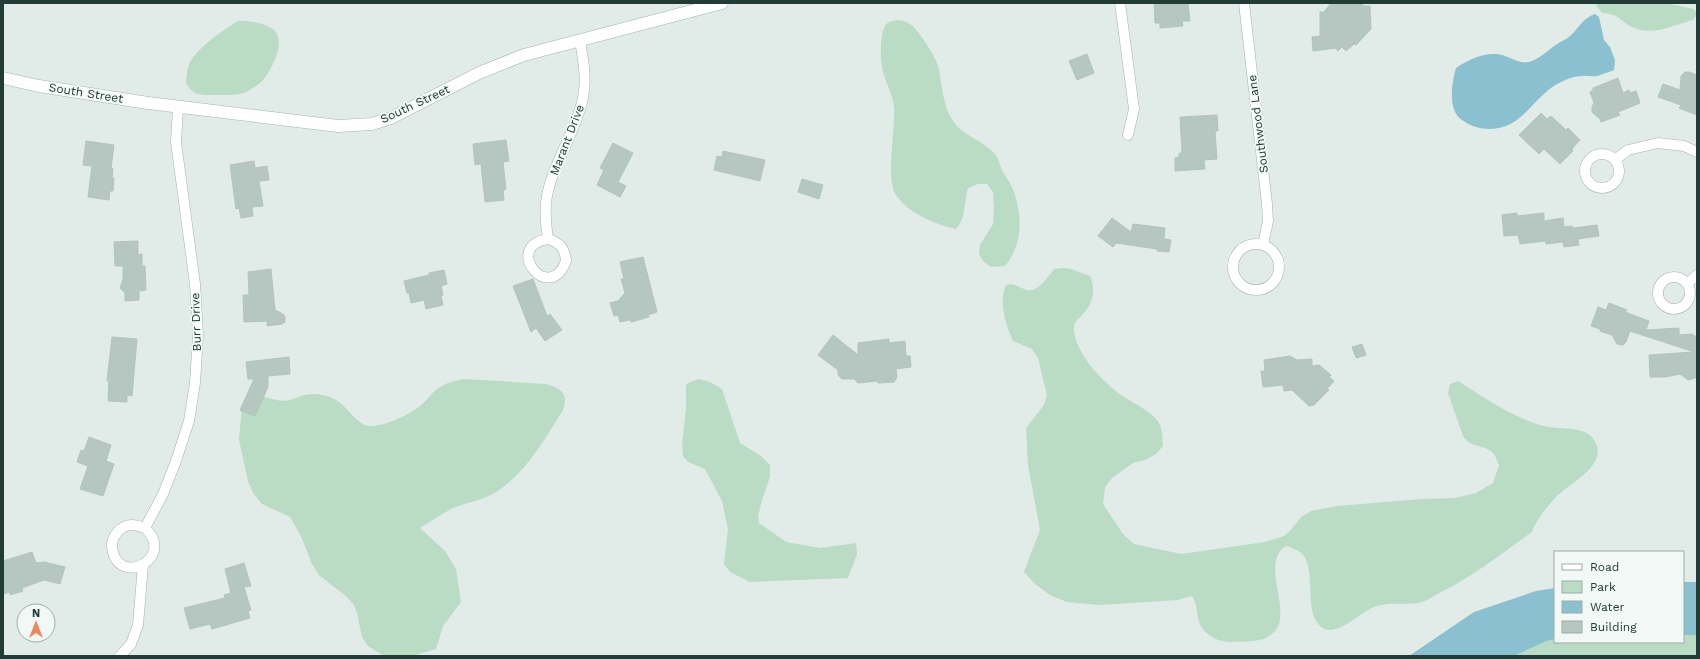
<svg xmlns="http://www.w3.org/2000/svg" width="1700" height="659" font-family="'Work Sans',sans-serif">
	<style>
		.green { fill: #badcc5 }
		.water { fill: #8ac0cf }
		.building { fill: #b6c6c0; stroke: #b3c4be }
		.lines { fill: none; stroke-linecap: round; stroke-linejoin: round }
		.street-casing { stroke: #a4b3ae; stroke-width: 11 }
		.secondary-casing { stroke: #a0b6b0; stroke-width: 13 }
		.street { stroke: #fff; stroke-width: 10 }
		.secondary { stroke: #fff; stroke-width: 12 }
		.labels { text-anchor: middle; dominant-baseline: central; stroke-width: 3.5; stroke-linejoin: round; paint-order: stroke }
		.street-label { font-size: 12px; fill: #223b36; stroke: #f1f8f5 }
	</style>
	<rect width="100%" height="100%" fill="#e1ebe7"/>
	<path class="green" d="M1598 3H1665L1694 9 1697 14 1693 20C1673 25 1653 37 1632 27 1619 20 1619 14 1602 13L1596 5Z
		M898 20C912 22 915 28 923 39 929 48 936 58 939 69 942 87 943 106 953 121 963 136 982 140 994 153 999 158 1000 166 1003 172 1006 177 1009 181 1011 185 1023 212 1024 243 1005 266L991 267 983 261 979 254 980 245 993 224 994 208 993 192 987 184H978L968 188C964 202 966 218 956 229 935 224 909 214 896 195 885 178 896 128 894 107 893 96 887 85 884 75 880 63 879 37 885 26 888 21 893 21 898 20Z
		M238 21C250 21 261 22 271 28 289 38 272 69 263 80 260 84 253 88 248 91 238 96 226 95 215 95 200 95 194 96 186 83 187 76 187 67 190 62 200 46 223 30 238 21Z
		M1064 268 1071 269 1090 276C1096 290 1093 304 1082 315 1079 319 1074 321 1074 327 1073 338 1081 352 1087 361 1094 372 1113 390 1124 397 1135 404 1149 410 1157 420 1163 427 1162 437 1163 446L1156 454 1145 460 1133 463 1112 478 1105 487 1103 504 1123 534 1134 544 1181 554 1265 542 1284 536 1290 531 1301 517 1311 511 1337 506 1422 499 1455 498 1476 493 1493 483 1499 465C1497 462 1496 456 1493 453 1485 444 1471 449 1463 436L1448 393 1450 384 1458 381C1485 398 1513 418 1544 426 1562 431 1590 423 1597 446 1603 467 1571 483 1558 495 1549 504 1536 520 1532 532 1502 553 1474 576 1441 592 1435 595 1429 600 1422 602 1407 606 1390 601 1374 607 1358 613 1329 647 1315 619 1307 603 1314 570 1304 556 1301 551 1292 548 1286 546 1258 563 1296 615 1272 634 1262 643 1244 641 1231 642 1219 642 1209 637 1202 628 1195 618 1199 605 1192 596L1178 600 1100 605 1067 602 1050 595 1035 584 1024 572 1040 530 1028 465 1026 428 1044 405 1047 395 1038 358 1032 349 1013 341C1006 325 998 302 1006 285 1014 283 1016 286 1024 289 1037 295 1047 278 1054 269Z
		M463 379 546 384C561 388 569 394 563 410 544 440 527 472 496 492 482 501 466 502 451 509 440 515 430 522 420 528L445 551 456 569 461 602 443 626 436 649 412 656H384L368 646 362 637 357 613 354 605 347 597 319 575 312 564 301 536 290 517 262 504 253 493 248 481 239 440 242 405C246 403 251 398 256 397 267 395 278 403 289 400 293 400 297 397 301 396 312 392 326 394 336 400 347 406 357 425 369 426 383 427 409 415 420 406 428 400 432 391 442 386 448 382 456 381 463 379Z
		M699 379 710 382 722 389 740 443 761 456 770 465V477L763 497 758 516 759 523 786 542 820 548 856 543 857 554 848 578 750 582 730 572 724 564 728 529 722 501 705 469 688 462 683 456 682 444 686 409V385L690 382Z
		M1683 627H1697V656H1504L1555 633V642H1683Z"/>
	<path class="water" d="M1595 14 1599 17 1604 40 1610 47 1615 60 1614 70C1609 72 1603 74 1597 76 1592 77 1587 75 1582 76 1575 76 1567 79 1561 82 1533 95 1524 129 1490 129 1480 129 1470 126 1462 120 1447 110 1452 82 1456 68 1470 59 1488 50 1505 56 1514 59 1522 65 1532 61 1542 57 1548 50 1557 44 1561 41 1566 40 1570 36 1579 28 1583 18 1595 14Z
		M1683 582H1697V635H1683Z
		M1555 588V639L1546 641 1514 656H1409L1474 612 1536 591Z"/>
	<path class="building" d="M1154 3H1188L1190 21H1182L1183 26 1160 28V23H1155Z
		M1331 3H1362L1363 6H1370L1371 29 1356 45 1354 44 1346 51 1342 47 1338 51 1336 48 1313 51 1312 37 1320 36V12H1324Z
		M1087 54 1094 73 1077 80 1069 61Z
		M1685 72H1689L1697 75V115L1679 108 1681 105 1658 97 1663 84 1680 90 1681 76Z
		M1618 78 1623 93 1629 90 1630 93 1636 91 1640 103 1618 112 1620 115 1601 122 1600 119 1592 112V107L1594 103 1590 92 1593 90V88Z
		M1541 113 1547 119 1551 116 1566 130 1568 128 1580 140 1572 149 1573 151 1560 164 1544 149 1539 154 1519 135Z
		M1217 115 1218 131H1215L1217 159 1204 160 1205 169 1175 171V158L1179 157V153H1182L1180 117Z
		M506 140 509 161 503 162 506 189 503 191 504 200 485 202 481 164 475 165 473 144Z
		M86 141 114 145 111 168 113 169 112 178H114L113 191H110L109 200 88 197 92 166 83 165Z
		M613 143 633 153 618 182 626 186 620 197 597 185 604 170 600 168Z
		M723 151 765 160 760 181 714 170 717 156 722 157Z
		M254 161 255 168 267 166 269 180 259 181 263 206 252 207 253 216 241 218 239 208 236 209 230 165Z
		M802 179 823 185 819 199 798 192Z
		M1517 213V216L1544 213V221L1563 218 1564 227 1572 226 1573 228 1597 225 1599 236 1578 239 1579 245 1564 247 1563 242 1546 244 1545 241 1520 244 1518 235 1504 236 1502 215Z
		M1112 218 1131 232 1133 224 1165 228 1164 239 1171 240 1169 252 1157 251V249L1116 243 1113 247 1098 236Z
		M138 241V255L142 254V266H145L146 290 139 291V300L125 301V293L120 288 123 279V266H115L114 242Z
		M643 257 657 312 648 315 649 317 631 322 630 320 620 322 618 315 614 316 610 303 618 301 625 293 621 279H624L620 262Z
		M271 269 275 310 283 314 285 317V322L282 324 267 326V321L244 322 243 295H249L248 272Z
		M444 270 447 284 441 286 443 295 441 296 443 305 426 309 424 300 411 303 409 293H407L404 281 429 275V273Z
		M533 279 547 316 550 314 562 330 545 341 536 328 531 332 513 286Z
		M1609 303 1627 310 1625 312 1649 321 1646 330 1679 328V335L1693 334V336H1697V375L1695 378 1688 380 1680 374 1666 377H1650L1649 355 1694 352 1630 331 1626 342 1623 345 1617 344 1612 335 1600 331V329L1591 326 1598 307 1606 310Z
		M833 335 858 355V343L889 339V343L905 341 906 356H910L911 367 896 369 897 377 894 382 878 383V381L858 383 854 379H842L838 375V370L818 355Z
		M112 337 137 339 132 396 127 395V402L108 401 109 381H107Z
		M1362 344 1366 355 1356 358 1352 347Z
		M1290 356 1297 360 1312 359V366L1319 365 1331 375 1329 377 1334 381 1327 389 1329 390 1314 405 1309 406 1292 390 1284 391 1283 385 1263 387 1261 371H1265L1264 360Z
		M289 357 290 374 268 376V387L255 416 240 410 254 379H248L246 362Z
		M89 437 111 445 106 461 114 464 103 496 80 489 88 466 77 462 81 450 84 451Z
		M32 552 36 563 44 562 65 567 60 584 44 580 22 588 23 591 10 595V592L3 594V561Z
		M244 563 251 586 244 587 251 610 248 611 250 618 212 629 210 624 190 629 184 608 225 598 224 595 231 593 225 569Z"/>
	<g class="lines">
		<g class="street-casing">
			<path id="street" d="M1120 3 1134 109 1128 135
				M1244 3 1267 204 1268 221 1263 245
				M1585 171a17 17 0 1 1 34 0a17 17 0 1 1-34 0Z
				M1615 160 1628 150 1658 143 1684 146 1697 152
				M548 239C560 243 565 248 566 261 549 306 502 246 548 239 546 225 544 210 547 196 553 163 576 132 583 98 587 79 583 59 580 40
				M1233 267a23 23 0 1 1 46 0a23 23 0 1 1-46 0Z
				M1658 293a16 16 0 1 1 32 0a16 16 0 1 1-32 0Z
				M1688 283 1697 275
				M145 528C177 558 117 589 112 547 111 537 121 524 133 525 136 525 141 527 145 528L163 494 176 461 189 421 195 383 198 335 195 284 176 142 178 107
				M120 656 131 644 138 625 143 565"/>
		</g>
		<g class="secondary-casing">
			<path id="secondary" d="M3 78 39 86 148 103 338 126 372 124 391 118 479 73 524 55 722 3"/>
		</g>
		<use href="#street" class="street"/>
		<use href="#secondary" class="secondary"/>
	</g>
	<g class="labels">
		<g class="street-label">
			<text transform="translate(86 93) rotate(9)">South Street</text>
			<text transform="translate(415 104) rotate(-25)">South Street</text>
			<text transform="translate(1258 124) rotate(-97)">Southwood Lane</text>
			<text transform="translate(567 140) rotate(-69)">Marant Drive</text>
			<text transform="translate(196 322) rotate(-92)">Burr Drive</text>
		</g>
	</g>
	<rect width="1700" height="659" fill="none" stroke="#223b36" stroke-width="8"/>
	<rect x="1554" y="551" width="130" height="92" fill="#f1f8f5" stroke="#9eaca9"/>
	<rect x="1562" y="564" width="20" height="6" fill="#ffffff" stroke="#9eaca9"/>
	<text x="1590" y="571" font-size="12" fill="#223b36">Road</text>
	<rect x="1562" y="581" width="20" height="12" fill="#badcc5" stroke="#9eaca9"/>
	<text x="1590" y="591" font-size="12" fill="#223b36">Park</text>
	<rect x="1562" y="601" width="20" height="12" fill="#8ac0cf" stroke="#9eaca9"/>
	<text x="1590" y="611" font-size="12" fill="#223b36">Water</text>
	<rect x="1562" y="621" width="20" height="12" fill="#b6c6c0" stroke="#9eaca9"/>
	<text x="1590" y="631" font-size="12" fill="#223b36">Building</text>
	<g transform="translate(36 623)"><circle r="19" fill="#f1f8f5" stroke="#9eaca9"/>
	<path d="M0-3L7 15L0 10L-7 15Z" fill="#ee885b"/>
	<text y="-6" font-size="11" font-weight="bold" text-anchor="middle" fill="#223b36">N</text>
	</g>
</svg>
